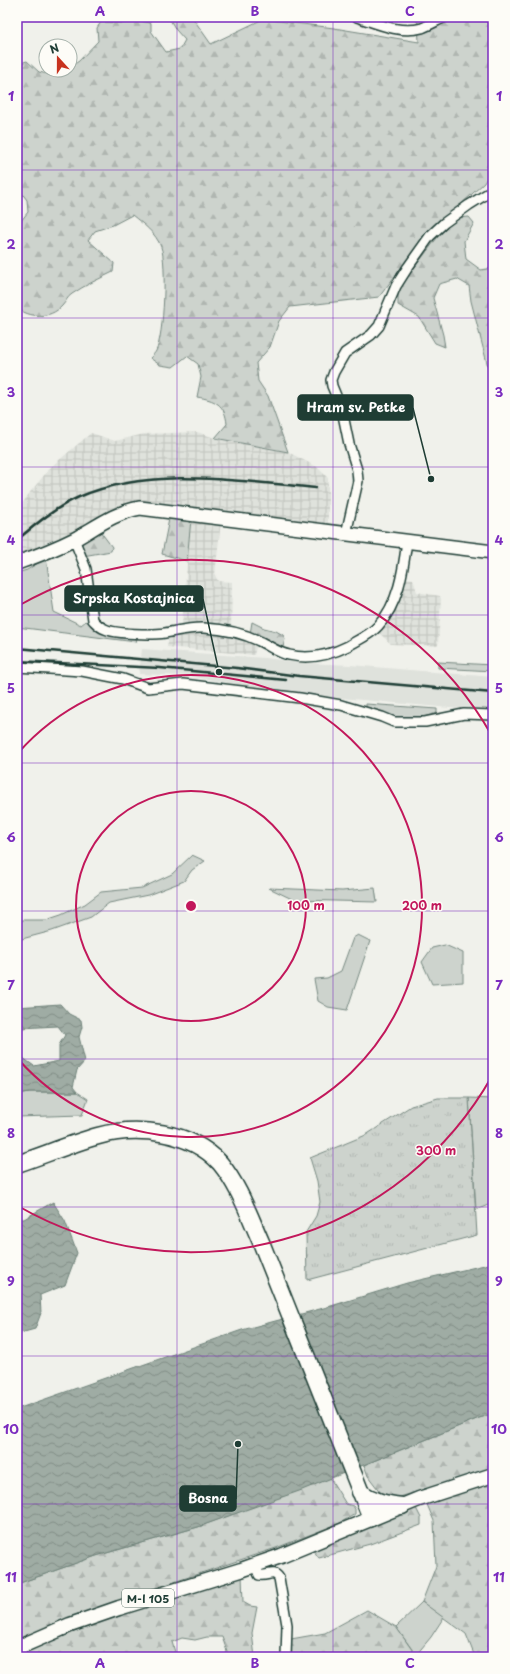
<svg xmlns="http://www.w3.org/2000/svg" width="510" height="1674" font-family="'Playpen Sans',sans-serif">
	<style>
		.built { fill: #dfe2dc }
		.industrial { fill: url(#industrial-grid) }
		.grass { fill: #cdd3cd; stroke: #768880 }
		.forest { fill: url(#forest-firs); stroke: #768880 }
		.park { fill: url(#park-tufts); stroke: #768880 }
		.water { fill: url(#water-waves); stroke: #6c8077 }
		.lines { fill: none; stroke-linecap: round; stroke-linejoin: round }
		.minor-casing { stroke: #1f3d34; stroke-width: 12 }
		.secondary-casing { stroke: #1f3d34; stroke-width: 16 }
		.primary-casing { stroke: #1f3d34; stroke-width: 17 }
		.motorway-casing { stroke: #1f3d34; stroke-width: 19 }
		.minor { stroke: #fdfcf7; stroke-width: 9 }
		.secondary { stroke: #fdfcf7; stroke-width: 13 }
		.primary { stroke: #fdfcf7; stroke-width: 14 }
		.motorway { stroke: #fdfcf7; stroke-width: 16 }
		.rail { stroke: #1f3d34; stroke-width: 2.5 }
		.grid { fill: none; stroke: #7b2cbf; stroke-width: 1; stroke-opacity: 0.55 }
		.ring { fill: none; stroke: #c2185b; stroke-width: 2 }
		.labels { text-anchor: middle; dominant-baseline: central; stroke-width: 3; stroke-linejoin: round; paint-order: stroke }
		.shield { fill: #fdfcf7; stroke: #62766e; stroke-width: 1 }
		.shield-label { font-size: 11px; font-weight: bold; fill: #1f3d34 }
		.centre { fill: #c2185b; stroke: #fdfcf7; stroke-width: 2 }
		.ring-label { font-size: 12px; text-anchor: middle; font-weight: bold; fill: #c2185b; stroke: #fdfcf7; stroke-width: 3; stroke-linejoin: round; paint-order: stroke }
		.leader { fill: none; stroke: #1f3d34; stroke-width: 1.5 }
		.callout-dot { fill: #1f3d34; stroke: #fdfcf7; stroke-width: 1.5 }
		.callout { fill: #1f3d34; stroke: #1f3d34; stroke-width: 1.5 }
		.callout-label { font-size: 13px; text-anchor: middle; font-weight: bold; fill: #fff }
		.neatline { fill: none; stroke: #7b2cbf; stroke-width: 1.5 }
		.grid-label { font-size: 13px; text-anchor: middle; font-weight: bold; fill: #7b2cbf }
	</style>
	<defs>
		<pattern id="industrial-grid" width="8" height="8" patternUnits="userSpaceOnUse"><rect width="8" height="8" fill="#dfe2dc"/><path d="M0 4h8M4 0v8" fill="none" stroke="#bfc3bd"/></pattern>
		<pattern id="forest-firs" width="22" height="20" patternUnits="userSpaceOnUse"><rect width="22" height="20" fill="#cdd3cd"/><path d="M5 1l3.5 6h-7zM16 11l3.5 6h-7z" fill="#b0b6b1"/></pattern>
		<pattern id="park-tufts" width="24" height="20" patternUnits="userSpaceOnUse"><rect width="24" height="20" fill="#cdd3cd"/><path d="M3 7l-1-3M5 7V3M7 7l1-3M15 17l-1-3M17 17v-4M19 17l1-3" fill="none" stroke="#b0b6b1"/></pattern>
		<pattern id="water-waves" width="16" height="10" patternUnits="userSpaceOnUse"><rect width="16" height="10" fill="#9faca4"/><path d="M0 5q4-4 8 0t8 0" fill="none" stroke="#818d86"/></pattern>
	</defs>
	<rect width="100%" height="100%" fill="#f0f1eb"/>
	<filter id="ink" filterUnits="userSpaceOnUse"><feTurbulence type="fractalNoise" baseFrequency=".025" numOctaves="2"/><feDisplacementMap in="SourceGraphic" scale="8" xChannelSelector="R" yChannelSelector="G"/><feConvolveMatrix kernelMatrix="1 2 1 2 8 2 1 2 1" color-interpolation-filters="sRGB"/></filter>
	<g filter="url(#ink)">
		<path class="built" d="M142 649 265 658 305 663 350 665 493 677V712L287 693 188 676 139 674Z"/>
		<path class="industrial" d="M197 432 215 438 288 452 317 467 328 478V523L152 505 17 557V511L31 491 51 467 91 433 115 441 144 434Z
			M191 519 221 521 215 575 218 581 232 582 231 629 202 623H182Z
			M405 578 413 579 417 592 440 596 441 599 438 646 391 644 378 632Z
			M183 630 217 631 257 643 254 655 167 647 169 635Z"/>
		<path class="grass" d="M46 558 54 612 81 625 86 621 97 629 137 638 136 642 17 627V573L27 570Z
			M438 662 493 665V671L438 668Z
			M366 704 437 709V713L417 719 398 718 366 708Z
			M192 855 205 861 192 870 184 881 148 895 109 903 91 917 52 931 18 940 17 927 22 920H46L61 915 85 904 101 892 142 888 172 874Z
			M269 888 342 891 375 888 377 902 294 900Z
			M358 935 370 941 347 1010 328 1007 318 1001 314 979 327 978 341 971 353 938Z
			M445 945 463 953V982L432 984 422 962 432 948Z
			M30 1092H77L88 1099 82 1115 17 1117V1094Z
			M469 1098 493 1099V1203L476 1210Z
			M422 1602 444 1617 431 1637 416 1655 396 1627Z"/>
		<path class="forest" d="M192 17 211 44 263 19 334 28 419 42 418 23 414 17H493V167L484 183 423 239 379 297 290 307 279 321 270 347 256 363 258 381 268 396 288 452 215 438 227 424C225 404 215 400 197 397L201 377 198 364 187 356 173 367 160 365 150 358C152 356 155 353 156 351 164 336 167 262 161 247 156 233 143 224 132 215L113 225 95 231 88 240 114 263 113 272C99 279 85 285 72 294 67 297 66 302 62 306 50 319 30 318 17 308V226L28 212 27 200 18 188H17V64L27 61 39 72 56 76 65 70H70V67L79 61 98 41 97 28 101 22 122 23 140 21 151 23V31L166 52 180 49 185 40 176 30 169 18Z
			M469 217 474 223 464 241 466 259 481 270 493 268V367H488L471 301 469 286 457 279 439 284 433 298 443 335 445 347 435 343 419 317 398 305V294L402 284 440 234 458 218Z
			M169 519H191L187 561 162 554Z
			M100 531 112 547 111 551 83 556 79 543Z
			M252 622 264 628 276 631 283 635 285 639 283 647 250 634Z
			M493 1414V1468L387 1501 368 1476 364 1465 479 1418Z
			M330 1478 346 1504 353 1506 355 1509V1514L340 1523 276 1548 96 1608 17 1640V1584L96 1556 198 1527Z
			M493 1482V1657H475L466 1634 422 1602 436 1566 434 1521 426 1502Z
			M416 1508 421 1518V1525L370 1544 319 1558 313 1550Z
			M242 1576 243 1602 250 1606 257 1607 252 1633 255 1657H226L227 1651 222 1637H207L195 1640 182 1638 172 1642 175 1652 168 1657H18L17 1655 108 1618Z
			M367 1610 396 1627 417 1657H291V1639L325 1633Z"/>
		<path class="park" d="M438 1098H469L477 1235 307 1280 306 1232 316 1216 320 1202 317 1181 310 1158 366 1135 411 1106Z"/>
		<path class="water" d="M60 1004 69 1014 81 1020 82 1027 79 1037 85 1061 77 1070 73 1087 77 1092H30L17 1094V1064L23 1058 34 1066 59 1061V1045L65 1035 58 1026 21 1028 17 1031V1007Z
			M53 1202 65 1221 77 1253 65 1285 40 1295 41 1313 35 1329 17 1334V1219H24Z
			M493 1263V1414L479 1418 302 1490 237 1513 198 1527 96 1556 17 1584V1409L242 1330 331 1306 407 1283Z"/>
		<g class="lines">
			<g class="minor-casing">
				<path id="minor" d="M357 17C378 24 400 34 422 28 430 25 438 20 445 17
					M346 534 358 481 357 470 349 444 342 410 332 386 331 380 334 372 345 353 371 335 379 326 396 286 408 267 430 236 444 223 469 205 493 190
					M74 539 86 569 93 620C97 624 99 627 105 629 115 634 153 635 165 633 179 631 189 627 204 628 222 629 243 633 259 641 270 646 278 653 289 655 310 660 330 655 348 646 358 640 370 635 378 626 399 603 403 571 407 541
					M17 667 82 671 123 679 148 688 183 684 300 698 341 705 382 717 394 722H425L464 714 493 715
					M255 1565 259 1575C268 1577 273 1569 279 1578L287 1625 286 1657"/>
			</g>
			<g class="secondary-casing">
				<path id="secondary" d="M17 563C37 556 57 548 75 539 96 527 116 512 140 508L493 552"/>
			</g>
			<g class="primary-casing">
				<path id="primary" d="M17 1648 70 1625 119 1608 241 1570 281 1556 419 1499 493 1475"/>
			</g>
			<g class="motorway-casing">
				<path id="motorway" d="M17 1164C44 1155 70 1144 98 1136 137 1125 191 1131 220 1163 239 1186 249 1215 261 1242L371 1518
					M360 1492C373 1501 385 1504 402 1506"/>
			</g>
			<use href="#minor" class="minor"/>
			<use href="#secondary" class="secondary"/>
			<use href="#primary" class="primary"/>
			<use href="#motorway" class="motorway"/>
			<path class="rail" d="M17 540C36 524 56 507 79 497 149 466 241 481 316 488
				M17 648 237 668 299 676 493 693
				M17 661 160 668 286 680"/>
		</g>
	</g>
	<path class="grid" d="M177 17V1657M333 17V1657M17 170H493M17 318H493M17 467H493M17 615H493M17 763H493M17 911H493M17 1059H493M17 1207H493M17 1356H493M17 1504H493"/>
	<g class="ring">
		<circle cx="191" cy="906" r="115"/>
		<path d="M18 753A231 231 0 1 1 18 1059"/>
		<path d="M492 1076A346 346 0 0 1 18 1206M18 606A346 346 0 0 1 492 736"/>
	</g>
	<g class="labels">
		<rect class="shield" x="122" y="1589" width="52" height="18" rx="3"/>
		<g class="shield-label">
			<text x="148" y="1598">M-I 105</text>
		</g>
	</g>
	<circle cx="191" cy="906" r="6" class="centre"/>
	<g class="ring-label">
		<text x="306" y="910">100 m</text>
		<text x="422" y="910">200 m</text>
		<text x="436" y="1155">300 m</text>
	</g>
	<path class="leader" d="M431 479L413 408M219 672L203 599M238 1444L236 1499"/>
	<g class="callout-dot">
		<circle cx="431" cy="479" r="4"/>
		<circle cx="219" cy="672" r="4"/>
		<circle cx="238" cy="1444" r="4"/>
	</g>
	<g class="callout">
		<rect x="298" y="395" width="115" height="25" rx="4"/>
		<rect x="65" y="586" width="138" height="25" rx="4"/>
		<rect x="180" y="1486" width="56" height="25" rx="4"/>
	</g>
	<g class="callout-label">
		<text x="356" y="412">Hram sv. Petke</text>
		<text x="134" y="603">Srpska Kostajnica</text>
		<text x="208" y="1503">Bosna</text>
	</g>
	<rect width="510" height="1674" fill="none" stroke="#fdfcf7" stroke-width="44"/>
	<g transform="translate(58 58) rotate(339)"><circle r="19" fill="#fdfcf7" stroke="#a4b0a9"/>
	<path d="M0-3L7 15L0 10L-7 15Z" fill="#c8321e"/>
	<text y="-6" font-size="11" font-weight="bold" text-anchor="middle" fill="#1f3d34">N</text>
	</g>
	<rect x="22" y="22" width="466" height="1630" class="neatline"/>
	<g class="grid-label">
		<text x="100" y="16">A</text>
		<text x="255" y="16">B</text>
		<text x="410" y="16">C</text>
		<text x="11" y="101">1</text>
		<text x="499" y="101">1</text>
		<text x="11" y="249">2</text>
		<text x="499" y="249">2</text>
		<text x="11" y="397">3</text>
		<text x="499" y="397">3</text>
		<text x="11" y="545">4</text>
		<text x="499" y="545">4</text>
		<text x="11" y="693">5</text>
		<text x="499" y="693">5</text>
		<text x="11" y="842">6</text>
		<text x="499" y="842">6</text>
		<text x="11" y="990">7</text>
		<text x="499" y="990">7</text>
		<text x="11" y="1138">8</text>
		<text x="499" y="1138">8</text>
		<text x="11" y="1286">9</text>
		<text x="499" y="1286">9</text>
		<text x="11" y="1434">10</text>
		<text x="499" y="1434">10</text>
		<text x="11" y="1582">11</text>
		<text x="499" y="1582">11</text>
		<text x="100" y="1668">A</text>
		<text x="255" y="1668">B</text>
		<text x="410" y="1668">C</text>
	</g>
</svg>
